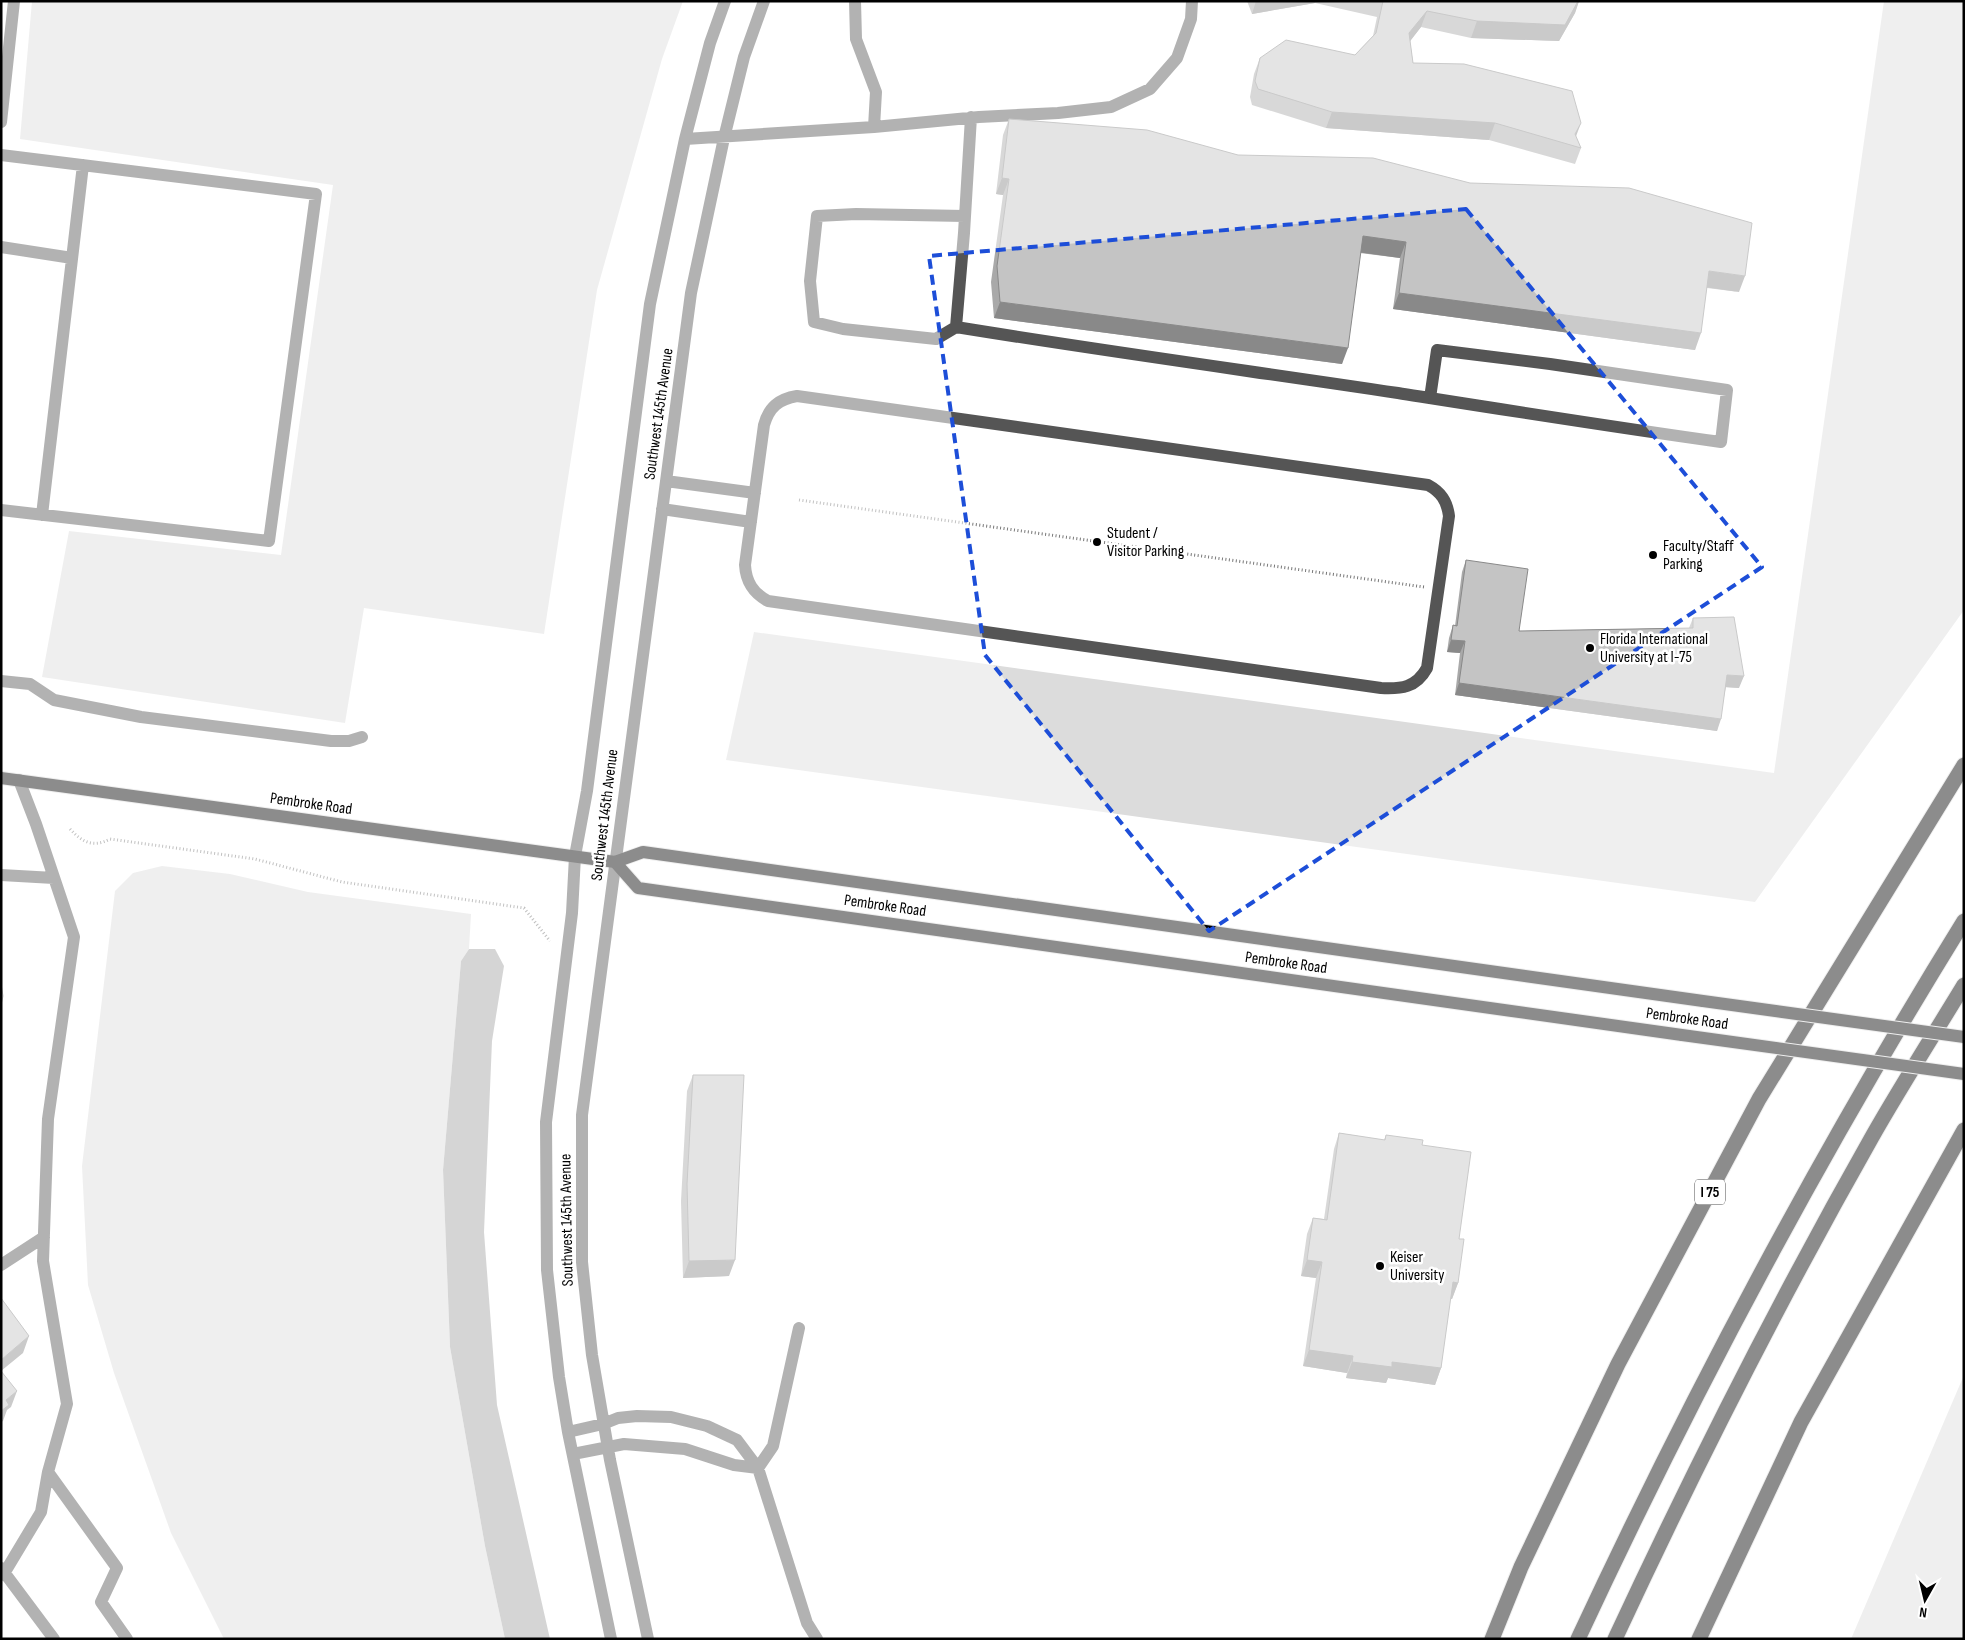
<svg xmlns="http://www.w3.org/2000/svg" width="1965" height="1640" font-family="'Sofia Sans Condensed',sans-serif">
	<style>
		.green { fill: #dcdcdc }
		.water { fill: #a3a3a3 }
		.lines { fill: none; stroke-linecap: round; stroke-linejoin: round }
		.major-casing { stroke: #dbdbdb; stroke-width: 14 }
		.highway-casing { stroke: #dbdbdb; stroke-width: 17 }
		.path { stroke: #777; stroke-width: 3; stroke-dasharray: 1 2.5; stroke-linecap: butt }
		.minor { stroke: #555; stroke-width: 12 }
		.major { stroke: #000; stroke-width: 12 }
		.highway { stroke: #000; stroke-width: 15 }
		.major-bridge-casing { stroke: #dbdbdb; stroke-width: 14; stroke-linecap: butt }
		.major-bridge { stroke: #000; stroke-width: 12 }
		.wall { fill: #a9a9a9 }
		.shaded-wall { fill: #898989 }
		.building { fill: #c4c4c4; stroke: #898989 }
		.marked { fill: none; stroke: #1d4ed8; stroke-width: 4; stroke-dasharray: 10 6; stroke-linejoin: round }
		.poi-dot { fill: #000; stroke: #fff; stroke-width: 2 }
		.labels { text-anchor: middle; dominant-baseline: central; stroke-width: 5; stroke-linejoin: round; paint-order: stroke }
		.shield { fill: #fff; stroke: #4c4c4c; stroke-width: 1 }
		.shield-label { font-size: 15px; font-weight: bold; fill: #000 }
		.street-label { font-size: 16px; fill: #000; stroke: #fff }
		.poi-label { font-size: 16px; fill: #000; stroke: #fff; text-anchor: start }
	</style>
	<rect width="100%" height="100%" fill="#fff"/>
	<path class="green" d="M32 1H683L662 59 597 290 544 634 364 608 345 723 42 677 69 531 281 555 333 185 20 139Z
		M1884 1H1964V610L1755 902 726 760 754 632 1774 773Z
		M162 866 230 874 308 892 471 914 469 949 461 961 443 1170 450 1347 485 1546 505 1639H224L171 1533 114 1373 88 1285 82 1166 115 891 133 873Z
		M1964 1375V1639H1851Z"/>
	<path class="water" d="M469 949H495L504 966 492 1041 484 1232 497 1405 550 1639H505L485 1546 450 1347 443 1170 461 961Z"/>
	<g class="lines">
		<g class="major-casing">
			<path id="major" d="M1 778 615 862 643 852 1703 1001
				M615 862 638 888 1682 1035"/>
		</g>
		<g class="highway-casing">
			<path id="highway" d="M1492 1639 1521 1567 1618 1364 1759 1099 1964 765
				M1578 1639C1693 1392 1821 1152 1964 921
				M1615 1639C1694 1469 1779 1301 1872 1137 1901 1086 1933 1036 1964 985
				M1699 1639 1801 1422 1964 1130"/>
		</g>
		<path class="path" d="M799 500 1424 587
			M70 829C82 842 93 848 110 839L255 859 342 882 524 908 550 941"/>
		<path class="minor" d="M855 1 856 39 876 92 874 127
			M1 122 14 1
			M685 139 874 127 979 117 1058 113 1111 107 1150 89 1177 58 1191 19 1192 1
			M1 155 316 194 269 541 1 510
			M965 216 856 214 817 216 810 281 814 322 843 329 936 339 956 327 964 233 971 117
			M1 247 72 258
			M956 327C1103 351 1251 371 1398 393 1506 410 1613 427 1721 442L1727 390 1550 364 1437 350 1430 398
			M797 396 1428 485C1441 492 1447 501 1449 516L1427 668C1416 688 1401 689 1381 688L768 601C753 593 746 582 745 565L764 425C769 407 779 399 797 396Z
			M666 481 755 493
			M662 509 751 522
			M42 515 83 165
			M1 681 30 684 54 700 141 717 331 741H349L362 737
			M1 875 54 878
			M1 1265 44 1237
			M568 1432 603 1424 618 1418 637 1416 671 1417 707 1426 737 1440 758 1468 807 1623 817 1639
			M573 1454 624 1444 685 1449 734 1465 758 1468
			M758 1468 773 1446 799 1328
			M48 1472 117 1568 101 1602 127 1639
			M1 1568 54 1639
			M1 1575 5 1572 41 1512 48 1472 67 1404 43 1261 48 1119 74 937 36 824 19 780
			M611 1639 568 1432 559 1377 547 1270 546 1122 572 913 575 856 587 791 650 304 685 139 710 43 725 1
			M648 1639 610 1460 592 1355 582 1262V1115L691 293 724 138 744 57 764 1"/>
		<use href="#major" class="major"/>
		<use href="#highway" class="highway"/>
		<g class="major-bridge-casing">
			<path id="major-bridge" d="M1703 1001 1964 1037
				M1682 1035 1964 1074"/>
		</g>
		<use href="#major-bridge" class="major-bridge"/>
	</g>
	<path class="wall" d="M1247 1H1579L1575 13 1559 41 1471 38 1421 27 1410 41 1413 63 1576 137 1581 148 1575 164 1489 140 1326 128 1252 105 1250 97 1254 74 1260 58 1355 55 1373 36 1377 17 1315 3 1252 14Z
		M1009 119 1739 292 1707 288 1695 350 1393 309 1400 258 1360 253 1342 364 994 318 991 282 1003 195 996 194 1003 135Z
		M1466 560 1519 631 1689 628 1693 618 1739 688 1726 687 1717 731 1455 695 1460 653 1447 652 1449 638 1453 625 1455 626 1462 572Z
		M693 1075 729 1276 683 1278 681 1201 687 1091Z
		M1339 1133 1384 1140 1386 1135 1422 1145 1459 1239 1458 1283 1452 1299 1450 1298 1441 1368 1435 1385 1388 1378 1386 1383 1346 1378 1347 1373 1303 1366 1316 1278 1301 1276 1307 1234 1313 1218 1324 1219 1334 1149Z"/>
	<path class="shaded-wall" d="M1256 1H1315V3L1252 14Z
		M1579 1 1575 13 1559 41 1471 38 1477 21Z
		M1427 11 1421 27 1404 49 1409 33Z
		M1332 112 1495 123 1489 140 1326 128Z
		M1581 123 1575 139V134Z
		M1002 178 1009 179 1003 195 996 194Z
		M1363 236 1406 242 1400 258 1357 252Z
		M1709 271 1745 276 1739 292 1704 287Z
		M1399 293 1701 333 1695 350 1393 309Z
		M1000 302 1348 348 1342 364 994 318Z
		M1451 640 1465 641 1460 653 1447 652Z
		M1727 675 1744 676 1739 688 1723 687Z
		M1459 683 1721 719 1717 731 1455 695Z
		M735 1260 729 1276 683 1278 689 1261Z
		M1307 1260 1322 1262 1316 1278 1301 1276Z
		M1453 1282 1458 1283 1452 1299 1447 1298Z
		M29 1336 23 1353 1 1371V1360Z
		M1309 1350 1353 1356 1347 1373 1303 1366Z
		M1352 1362H1392L1441 1368 1435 1385 1388 1378 1386 1383 1346 1378Z
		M17 1391 11 1407 7 1410 3 1421 1 1422V1411L6 1400Z"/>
	<path class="building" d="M1383 1H1578L1565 25 1477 21 1427 11 1409 33 1413 63 1464 64 1572 91 1581 123 1575 134 1581 148 1495 123 1332 112 1258 89 1255 81 1260 58 1286 40 1355 55 1376 33Z
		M1009 119 1147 130 1238 155 1373 158 1470 183 1629 188 1752 223 1745 276 1709 271 1701 333 1399 293 1406 242 1363 236 1348 348 1000 302 997 266 1009 179 1002 178Z
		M1466 560 1528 569 1519 631 1693 628V618L1734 617 1744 676 1727 675 1721 719 1459 683 1465 641 1451 640 1453 625 1457 626Z
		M1 984 3 996 1 1005Z
		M693 1075H744L735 1260 689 1261 687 1184Z
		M1339 1133 1385 1140 1386 1135 1423 1140 1422 1145 1471 1152 1459 1239H1464L1458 1283 1453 1282 1441 1368 1392 1362V1367L1352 1362 1353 1356 1309 1350 1322 1262 1307 1260 1313 1218 1327 1220Z
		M1 1298 29 1336 1 1360Z
		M1 1371 17 1391 6 1400 9 1405 1 1411Z"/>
	<path d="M0 0H1965V1640H0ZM1466 209 1762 567 1209 931 985 655 929 256Z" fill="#fff" fill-opacity=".55" fill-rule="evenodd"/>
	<path class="marked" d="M1466 209 1762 567 1209 931 985 655 929 256Z"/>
	<g class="poi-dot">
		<circle cx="1097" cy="542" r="5"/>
		<circle cx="1653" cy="555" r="5"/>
		<circle cx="1590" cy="648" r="5"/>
		<circle cx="1380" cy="1266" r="5"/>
	</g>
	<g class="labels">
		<rect class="shield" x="1695" y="1179.5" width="30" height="25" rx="4"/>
		<g class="shield-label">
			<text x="1710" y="1192">I 75</text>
		</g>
		<g class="street-label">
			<text transform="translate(659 414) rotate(-82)">Southwest 145th Avenue</text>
			<text transform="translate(311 804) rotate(8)">Pembroke Road</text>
			<text transform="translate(605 815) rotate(-83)">Southwest 145th Avenue</text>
			<text transform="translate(885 906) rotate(8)">Pembroke Road</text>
			<text transform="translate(1286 963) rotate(8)">Pembroke Road</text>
			<text transform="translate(1687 1019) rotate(8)">Pembroke Road</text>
			<text transform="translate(567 1220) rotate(-91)">Southwest 145th Avenue</text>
		</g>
		<g class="poi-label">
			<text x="1107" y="533">Student /<tspan x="1107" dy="18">Visitor Parking</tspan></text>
			<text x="1663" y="546">Faculty/Staff<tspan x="1663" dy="18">Parking</tspan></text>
			<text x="1600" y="639">Florida International<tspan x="1600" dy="18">University at I-75</tspan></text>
			<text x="1390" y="1257">Keiser<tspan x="1390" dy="18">University</tspan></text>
		</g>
	</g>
	<rect width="1965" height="1640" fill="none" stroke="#000000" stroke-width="5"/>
	<g transform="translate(1925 1600) rotate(188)" stroke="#ffffff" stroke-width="4" paint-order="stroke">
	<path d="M0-4L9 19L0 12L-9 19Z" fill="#000000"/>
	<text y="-8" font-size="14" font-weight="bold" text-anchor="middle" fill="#000000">N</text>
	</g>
</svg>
